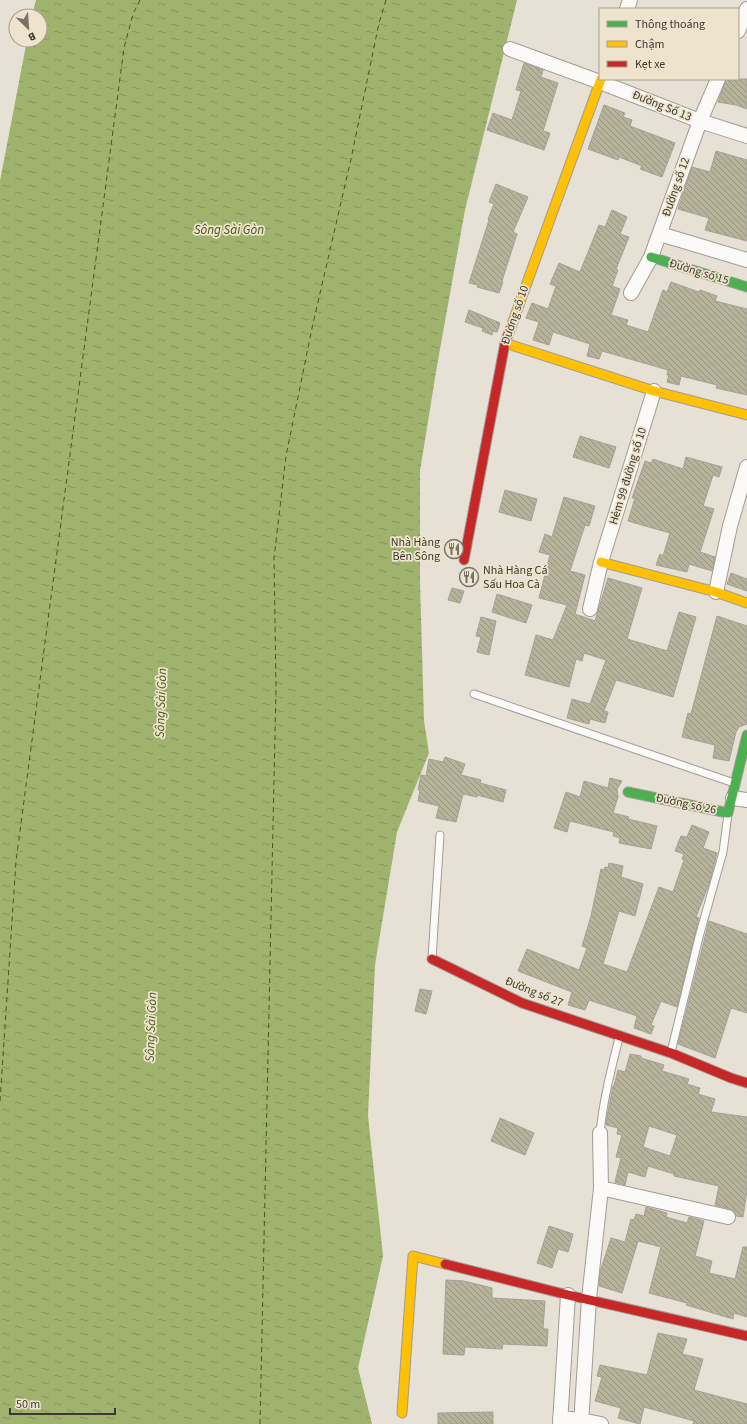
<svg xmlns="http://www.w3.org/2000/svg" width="747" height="1424" font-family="'Source Sans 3',sans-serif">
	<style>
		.water { fill: url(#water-ripples) }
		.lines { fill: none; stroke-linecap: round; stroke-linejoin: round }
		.ferry { stroke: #435714; stroke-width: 1; stroke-dasharray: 5 4; stroke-linecap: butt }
		.building { fill: url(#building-back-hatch); stroke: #a3a097; fill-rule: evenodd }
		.lane-casing { stroke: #a19c93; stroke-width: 9 }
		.street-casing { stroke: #a19c93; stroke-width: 16 }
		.fast-casing { stroke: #a19c93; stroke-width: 11 }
		.slow-casing { stroke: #a19c93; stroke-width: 11 }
		.jam-casing { stroke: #a19c93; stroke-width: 11 }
		.lane { stroke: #fbfaf9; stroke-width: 7 }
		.street { stroke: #fbfaf9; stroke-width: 14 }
		.fast { stroke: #4caf50; stroke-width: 9 }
		.slow { stroke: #ffc107; stroke-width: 9 }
		.jam { stroke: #c62828; stroke-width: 9 }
		.labels { text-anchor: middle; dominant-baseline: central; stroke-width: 3.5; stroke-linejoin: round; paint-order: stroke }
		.street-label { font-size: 12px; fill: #3c382f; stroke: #eee3cd }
		.poi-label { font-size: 12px; fill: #3c382f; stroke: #eee3cd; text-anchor: end }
		.water-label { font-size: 13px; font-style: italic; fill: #435714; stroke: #eee3cd }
	</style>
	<defs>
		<pattern id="water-ripples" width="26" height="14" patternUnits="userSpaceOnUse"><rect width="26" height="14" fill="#a0b36e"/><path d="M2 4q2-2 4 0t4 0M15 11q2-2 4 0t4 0" fill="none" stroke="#84935b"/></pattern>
		<pattern id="building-back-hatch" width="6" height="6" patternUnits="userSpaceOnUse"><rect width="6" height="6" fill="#b7b39a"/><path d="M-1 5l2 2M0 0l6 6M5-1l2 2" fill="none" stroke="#96937e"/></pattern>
	</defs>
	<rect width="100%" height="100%" fill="#e6e0d5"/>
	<path class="water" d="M36 0H517L465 210 437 366 420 471V582L424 721 429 753 397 832 375 965 368 1116 383 1256 358 1368 372 1424H0V181L27 40H40V16H32Z"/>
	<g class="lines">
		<path class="ferry" d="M0 1101 16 861 124 48 133 14 140 0
			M260 1424 276 688 274 558 286 456 312 328 351 159 379 23 386 0"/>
	</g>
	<path class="building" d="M524 63 543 70 541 77 558 83 543 131 550 133 544 150 487 130 493 113 512 120 521 91 516 90Z
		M726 79H747V109L736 105 718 102Z
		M604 105 625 113 623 117 632 120 630 126 675 143 662 177 640 169 642 166 619 157 618 160 588 149Z
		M716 151 747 160V241L705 230 709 218 678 209 692 167 710 172Z
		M496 184 528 197 513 232 517 234 502 281 503 282 499 293 477 287 478 285 469 283 489 220 488 219 494 204 489 202Z
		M612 210 627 217 620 234 629 237 616 269 618 270 612 286 620 289 611 315 628 320 626 325 648 332 663 290 667 292 671 282 699 292 700 290 717 296 715 301 747 309V395L716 388 717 385 681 376 679 385 667 382 669 375H667L668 370 602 351 599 359 587 356 590 344 553 332 549 345 533 340 539 322 526 318 532 303 548 309 556 286 550 284 559 263 580 272 599 225 605 227Z
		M469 310 500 323 497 332 493 331 492 335 482 331 483 328 465 322Z
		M580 436 616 447 609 468 573 457Z
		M686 457 722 467 719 477 713 475 703 506 714 509 700 552 715 557 712 571 689 564 687 572 656 565 660 554 663 556 670 533 628 521 635 498H632L645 461 651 463 653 459 683 469Z
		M505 490 537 499 531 521 499 512Z
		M564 497 595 506 589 526 585 525 570 571 585 575 575 614 595 621 608 578 642 588 627 639 667 651 679 612 696 617 673 697 616 680 604 711 608 712 605 723 590 719 589 724 567 718 572 699 590 704 606 660 584 653 582 661 576 659 569 687 525 675 536 635 553 640 567 605 539 598 550 555 539 552 545 534 552 537Z
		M731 573 747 579V591L727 584Z
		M452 588 464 591 460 603 448 600Z
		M497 594 532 605 526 623 492 612Z
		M717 616 747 626V724L739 727 736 732 729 761 713 758 715 745 682 737 688 713 691 714Z
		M481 617 496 621 489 655 477 652 481 637 476 636Z
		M445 757 465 764 461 775 481 780 480 783 506 790 503 802 477 795V797L463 794 456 822 436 818 439 806 418 801 420 790H418L421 775 426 776 429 759 443 762Z
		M610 778 622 781 617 789 618 797 613 813 629 817 628 819 657 826 651 849 619 843 620 838 613 836 614 832 570 821 567 832 554 828 566 792 580 797 584 781 608 788Z
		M692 825 709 832 703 848 717 853 709 884 696 917 699 918 677 1007 661 1001 651 1025 654 1026 651 1034 634 1028 637 1016 589 1000 585 1010 568 1005 572 992 518 971 527 949 579 970 587 948 582 946 591 916 601 869 604 870 605 867 608 868 609 863 623 866 621 877 643 884 635 916 619 911 603 964 627 972 659 887 673 892 684 860 682 859 684 854 675 851 681 836 687 837Z
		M709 921 747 934V1013L731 1008 715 1058 678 1044Z
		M420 989 432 991 426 1014 415 1011Z
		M630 1054 641 1056V1058L664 1065 662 1071 689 1079 687 1084 700 1088 698 1094 715 1099 711 1112 747 1117V1190L743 1217 736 1216 734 1211 730 1209 715 1205 719 1186 674 1176V1174L648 1166 645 1177 628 1172 625 1185 615 1182 621 1158 616 1157 622 1135 617 1134 618 1128 606 1125V1122L613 1086H614L618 1070 625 1072ZM649 1126 677 1135 670 1156 643 1147Z
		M500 1118 534 1133 525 1155 491 1141Z
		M646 1207 667 1213 666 1217 687 1223 689 1217 704 1221 695 1256 712 1261 709 1273 735 1279 743 1247H747V1317L734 1313 733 1319 686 1305 687 1303 649 1293 661 1247 638 1241 622 1293 599 1286 600 1272 611 1238 625 1242 631 1219 634 1220 636 1214 644 1216Z
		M549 1226 573 1234 568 1252 558 1249 552 1268 537 1263Z
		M446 1280 464 1281 492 1288V1298L545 1301 543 1329H548L547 1346 503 1344 502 1349 465 1347 464 1355 443 1354Z
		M658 1333 687 1339 682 1354 703 1359 694 1390 747 1404V1424H693L694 1421 644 1407 640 1424 618 1418 621 1408 595 1401 602 1377 597 1376 600 1365 647 1375Z
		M493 1412V1424H438V1413Z"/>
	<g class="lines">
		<g class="lane-casing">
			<path id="lane" d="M474 694 734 783
				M432 958 440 835
				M671 1052 699 937 723 852 728 814
				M600 1133C603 1101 611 1070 619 1038"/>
		</g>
		<g class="street-casing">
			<path id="street" d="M627 9 630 0
				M738 31 747 9
				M510 49 600 82 700 121 747 136
				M660 234 747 260
				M631 293 651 257 700 121 718 79
				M716 592 730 526 747 467
				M590 609 601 562 654 391
				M733 798 747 800
				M601 1188 728 1217
				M560 1418 581 1420 601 1424
				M560 1424 568 1295
				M581 1424 589 1299 601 1188 600 1133"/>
		</g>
		<g class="fast-casing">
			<path id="fast" d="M651 257 747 287
				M628 792 728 813 747 735"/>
		</g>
		<g class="slow-casing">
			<path id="slow" d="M512 324 601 79
				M505 343 654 391 747 415
				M601 562 716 592 747 603
				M402 1413 413 1256 445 1264"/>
		</g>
		<g class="jam-casing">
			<path id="jam" d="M464 560 505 343 512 324
				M432 959 522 1003 671 1053 731 1078 747 1083
				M445 1264 568 1295 747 1336"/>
		</g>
		<use href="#lane" class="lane"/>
		<use href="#street" class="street"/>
		<use href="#fast" class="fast"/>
		<use href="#slow" class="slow"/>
		<use href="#jam" class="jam"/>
	</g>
	<defs>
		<g id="restaurant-ring" transform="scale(1)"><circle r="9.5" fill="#eee3cd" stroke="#787369" stroke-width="1.5"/><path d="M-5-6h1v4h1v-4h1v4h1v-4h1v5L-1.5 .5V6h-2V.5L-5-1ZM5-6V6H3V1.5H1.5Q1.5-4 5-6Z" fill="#787369"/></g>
	</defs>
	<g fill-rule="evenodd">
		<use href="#restaurant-ring" x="454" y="549"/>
		<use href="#restaurant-ring" x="469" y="577"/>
	</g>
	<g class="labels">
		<g class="street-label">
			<text transform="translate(662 106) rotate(22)">Đường Số 13</text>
			<text transform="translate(676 187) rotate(-71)">Đường số 12</text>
			<text transform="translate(699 272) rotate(17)">Đường số 15</text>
			<text transform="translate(515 315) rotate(-71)">Đường số 10</text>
			<text transform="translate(628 476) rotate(-73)">Hẻm 99 đường số 10</text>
			<text transform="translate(686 804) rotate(12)">Đường số 26</text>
			<text transform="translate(534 992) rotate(22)">Đường số 27</text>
		</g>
		<g class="poi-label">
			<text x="440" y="542">Nhà Hàng<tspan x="440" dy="14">Bên Sông</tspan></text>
			<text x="483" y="570" text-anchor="start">Nhà Hàng Cá<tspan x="483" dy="14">Sấu Hoa Cà</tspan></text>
		</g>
		<g class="water-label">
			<text x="229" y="230">Sông Sài Gòn</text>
			<text transform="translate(161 703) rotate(-88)">Sông Sài Gòn</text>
			<text transform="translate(151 1027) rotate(-88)">Sông Sài Gòn</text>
		</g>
	</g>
	<rect x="599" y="8" width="140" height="72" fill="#eee3cd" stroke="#a79f8e"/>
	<rect x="607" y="21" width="20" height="6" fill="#4caf50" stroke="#a79f8e"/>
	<text x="635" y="28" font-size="12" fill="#3c382f">Thông thoáng</text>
	<rect x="607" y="41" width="20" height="6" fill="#ffc107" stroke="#a79f8e"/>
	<text x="635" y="48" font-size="12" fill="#3c382f">Chậm</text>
	<rect x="607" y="61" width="20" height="6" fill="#c62828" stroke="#a79f8e"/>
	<text x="635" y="68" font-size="12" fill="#3c382f">Kẹt xe</text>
	<g transform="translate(28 28) rotate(155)"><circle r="19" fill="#eee3cd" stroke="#a79f8e"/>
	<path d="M0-3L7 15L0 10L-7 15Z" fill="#787369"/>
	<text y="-6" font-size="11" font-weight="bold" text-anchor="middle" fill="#3c382f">B</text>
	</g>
	<path d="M10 1408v6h105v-6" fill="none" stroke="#3c382f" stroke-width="2"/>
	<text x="16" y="1408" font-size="12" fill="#3c382f" stroke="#eee3cd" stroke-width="3" paint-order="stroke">50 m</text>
</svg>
